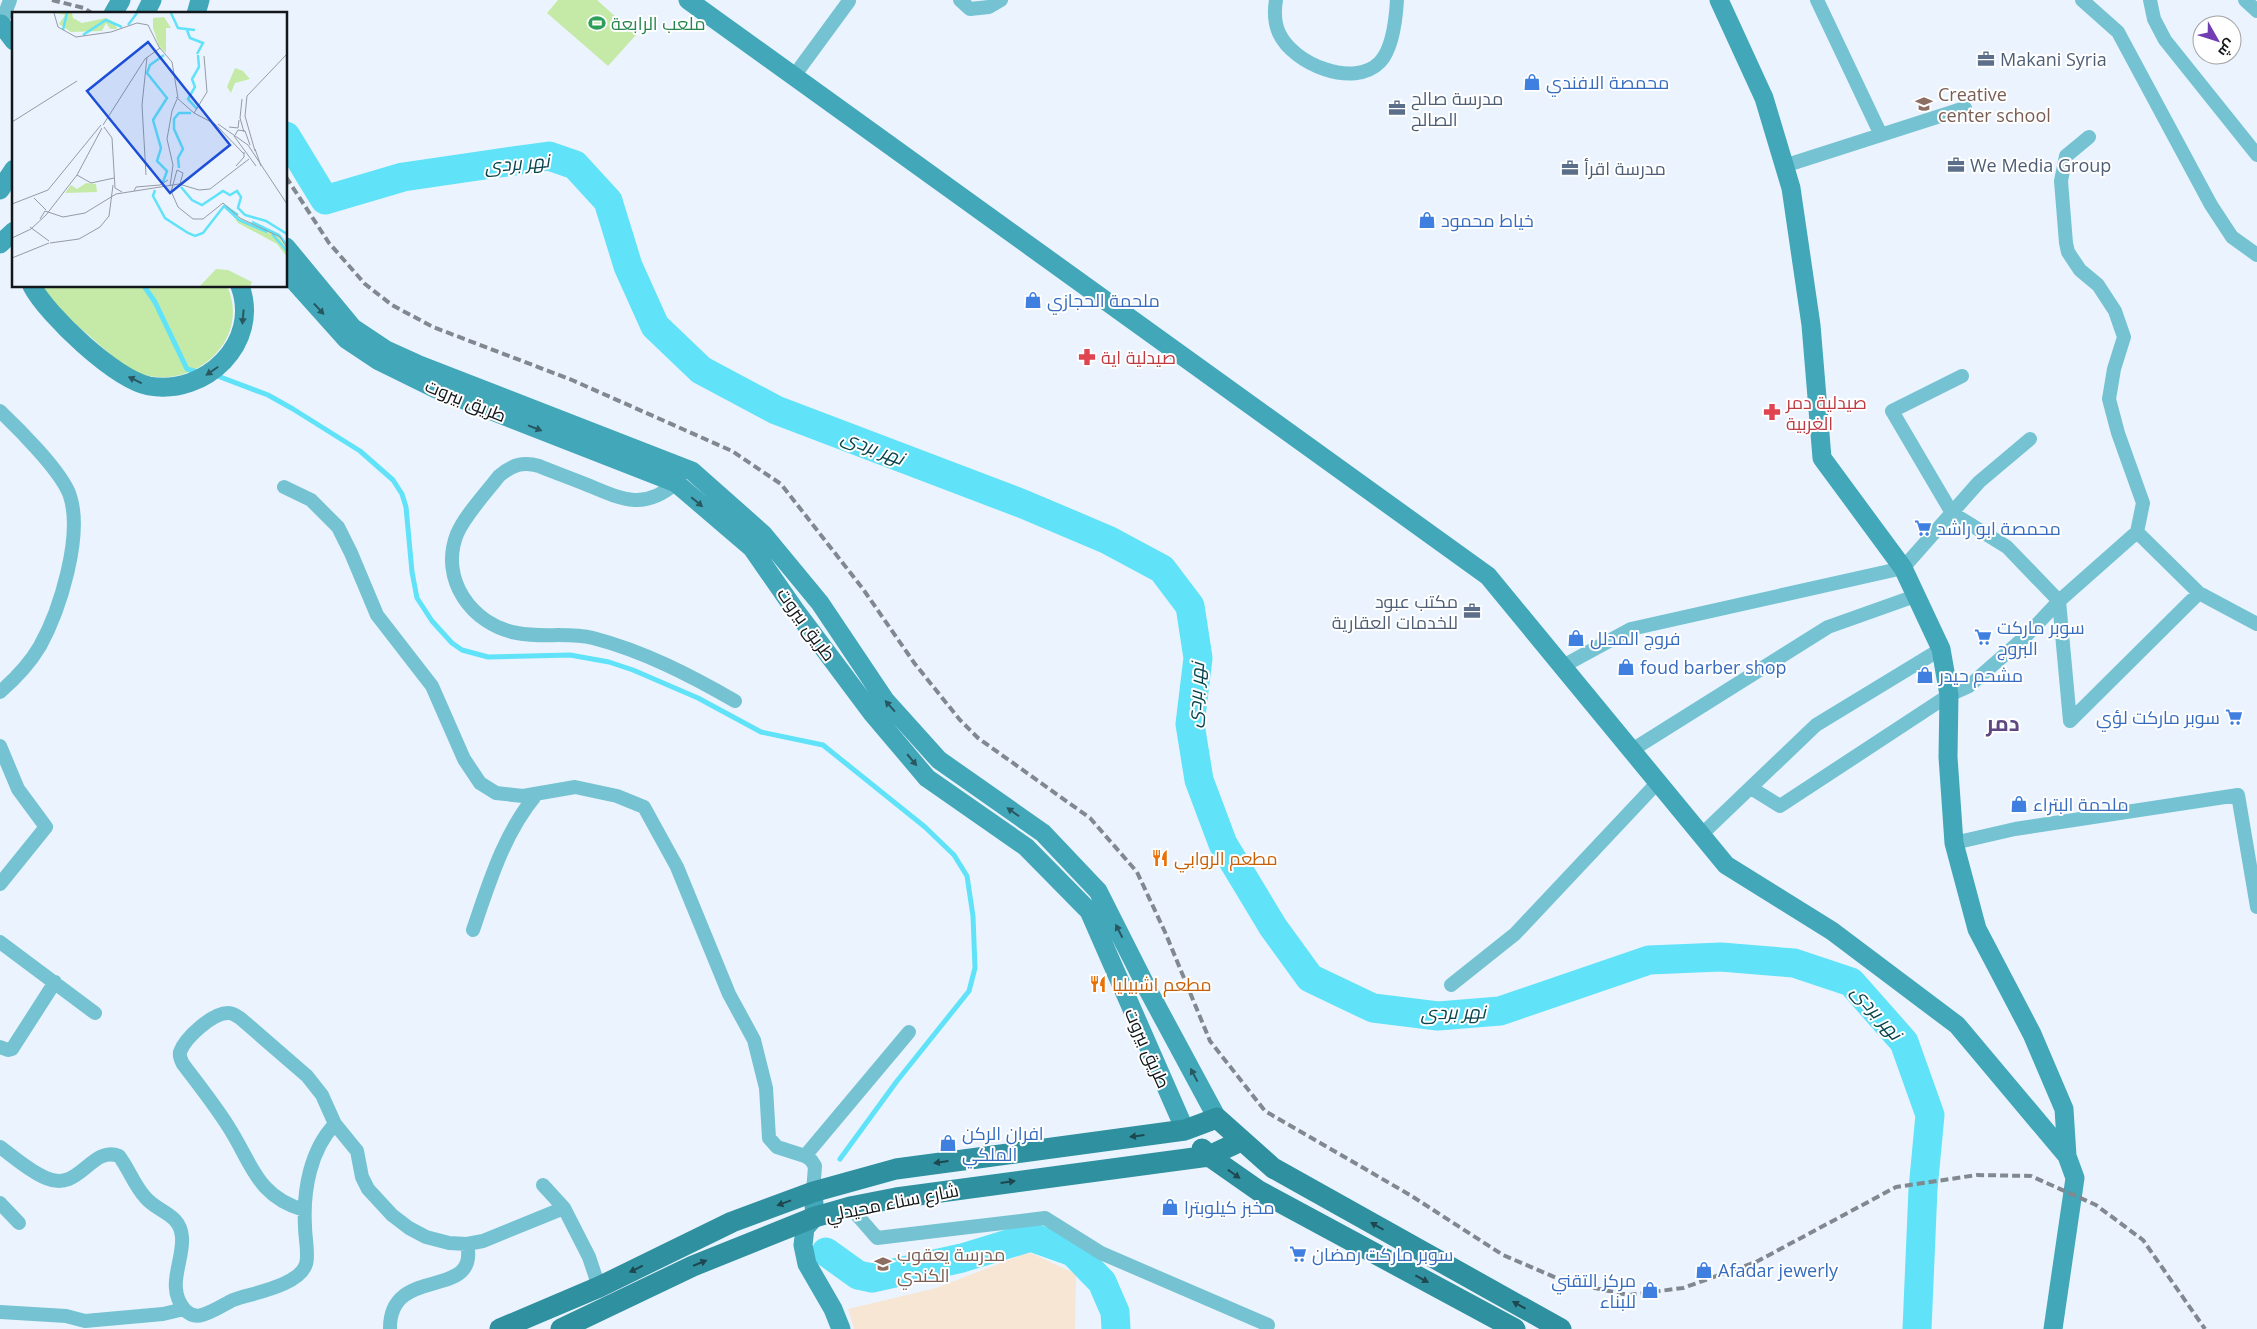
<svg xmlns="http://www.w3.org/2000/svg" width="2257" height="1329" font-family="'Open Sans',Cairo,sans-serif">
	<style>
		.education { fill: #f7e6d4 }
		.green { fill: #c5eaa7 }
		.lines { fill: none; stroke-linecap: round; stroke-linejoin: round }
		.stream { stroke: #60e2f8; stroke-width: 5 }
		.river { stroke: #60e2f8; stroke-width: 29 }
		.street { stroke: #75c3d2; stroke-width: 14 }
		.secondary { stroke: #41a7b9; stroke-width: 19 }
		.primary { stroke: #2f90a0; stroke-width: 21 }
		.rail { stroke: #82888f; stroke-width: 4; stroke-dasharray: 8 4; stroke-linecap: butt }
		.oneway { fill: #285762 }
		.oneway2 { fill: #1e4750 }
		.labels { text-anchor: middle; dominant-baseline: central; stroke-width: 4; stroke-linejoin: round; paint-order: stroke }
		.leisure-label { font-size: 18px; fill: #27864d; stroke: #fff; text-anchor: start }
		.service-label { font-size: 18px; fill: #4e5e75; stroke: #fff; text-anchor: start }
		.shop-label { font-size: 18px; fill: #366cbe; stroke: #fff; text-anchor: start }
		.education-label { font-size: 18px; fill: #785e54; stroke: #fff; text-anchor: start }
		.health-label { font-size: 18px; fill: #be3a42; stroke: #fff; text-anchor: start }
		.street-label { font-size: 18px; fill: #13161a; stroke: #fff }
		.food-label { font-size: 18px; fill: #c56008; stroke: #fff; text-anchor: start }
		.water-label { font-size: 19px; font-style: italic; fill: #08454e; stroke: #fff }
		.district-label { font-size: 22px; font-weight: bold; fill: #5f4784; stroke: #fff }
		.inset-river { fill: none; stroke: #60e2f8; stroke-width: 2.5 }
		.inset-road { fill: none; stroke: #959ba3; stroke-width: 1 }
		.view { fill: #1d4ed8; fill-opacity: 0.15; stroke: #1d4ed8; stroke-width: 2.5 }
		.inset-edge { fill: none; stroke: #13161a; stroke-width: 2.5 }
	</style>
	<rect width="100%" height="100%" fill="#ebf4fe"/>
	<path class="education" d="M1029 1252 1076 1274 1075 1329H854L848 1309 936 1288Z"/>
	<path class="green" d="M558 0H597L636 35 608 66 547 13Z
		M42 286H227C252 340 193 391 141 374 120 366 103 347 86 333 77 325 65 318 57 309 51 302 47 293 42 286Z"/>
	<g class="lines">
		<path class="stream" d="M144 286 155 302 187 369 197 372
			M215 375 268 395 293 409 360 451 393 480 402 494 406 507 412 572 417 598 432 621 452 643 462 650 488 657 570 655 609 662 633 670 698 698 761 732 823 745 925 827 954 855 967 876 973 916 975 968 969 991 897 1081 840 1159"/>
		<path class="river" d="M286 136 325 200 403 177 485 165 549 156 575 165 608 201 628 266 655 326 701 370 776 410 1023 504 1108 540 1162 569 1190 606 1198 658 1190 724 1199 780 1223 844 1273 927 1310 978 1373 1008 1438 1016 1500 1011 1649 960 1721 957 1794 963 1851 982 1904 1042 1930 1115 1923 1189 1917 1329
			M826 1252 858 1275 872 1278 962 1258 1031 1237 1073 1252 1102 1282 1115 1312 1116 1329"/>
		<path class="street" d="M960 0 970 9 989 7 1001 0
			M1276 0C1274 12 1274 22 1279 33 1293 64 1354 89 1380 62 1393 48 1396 17 1397 0
			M1817 0 1881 135
			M2082 0 2118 32 2211 205 2232 237 2257 255
			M2150 0 2154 19 2165 40 2257 155
			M2245 0 2257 11
			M1 24 10 0
			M794 76 849 1
			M2089 137 2066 156 2061 181 2066 243 2068 252 2080 270 2098 285 2115 311 2124 337 2114 369 2109 399 2118 433 2143 503 2137 532 2199 593 2257 624
			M1784 166 1965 108
			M1962 376 1892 411 1952 513 2007 547 2059 601 2070 721 2199 593
			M0 411C18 428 63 473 70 496 83 536 60 610 40 646 30 663 15 679 0 692
			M676 483C645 510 623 500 590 486 573 479 556 473 539 466 523 461 512 465 499 476 486 493 465 515 457 534 439 579 472 625 517 633 542 638 568 632 593 638 643 651 690 675 735 701
			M284 487 311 500 338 527 351 553 377 615 432 686 464 759 480 783 496 793 523 796 575 787 617 796 644 807 677 867 729 994 754 1040 766 1088 769 1138 777 1147 805 1156 811 1160 815 1166 813 1192
			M1563 666 1631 629 1903 568 1979 482 2030 439
			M0 746 18 789 46 827 0 884
			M1632 750 1828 627 1918 595
			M1751 788 1780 806 1949 695 1969 686 2026 636 2059 601 2137 532
			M1701 835 1816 725 1941 649
			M1954 843 2015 829 2238 795 2257 907
			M473 930C489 883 504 833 536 795
			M0 942 95 1013
			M1451 985 1515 934 1658 782
			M0 1047 8 1050 12 1049 55 982
			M0 1147C14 1157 29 1171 46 1178 80 1193 91 1145 119 1156 129 1169 134 1185 145 1197 158 1213 180 1213 182 1237 184 1261 165 1287 185 1310 190 1315 195 1317 202 1315 213 1312 223 1305 233 1300 252 1293 299 1286 306 1264 309 1254 305 1238 305 1226 303 1191 310 1150 335 1124
			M805 1156 909 1032
			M543 1185 564 1208 589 1257 599 1287
			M0 1203 19 1223
			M850 1207 877 1238 1045 1218 1101 1253 1268 1325
			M304 1210C256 1196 252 1163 228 1126 214 1104 198 1084 183 1064 181 1060 179 1057 180 1052 185 1038 213 1012 229 1013 232 1013 237 1016 240 1018L307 1076 322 1095 335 1124 357 1151 362 1177 368 1189 392 1215 409 1228 426 1237 449 1243 467 1244 483 1241 564 1208
			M0 1312 66 1316 85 1321 163 1314 184 1309
			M390 1329C389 1263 480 1302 467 1244"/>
		<path class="secondary" d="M688 0 1488 576 1726 865 1832 931 1957 1025 2067 1156
			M1719 0 1764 98 1791 188 1811 325 1822 458 1903 568 1941 649 1949 695 1948 757 1954 843 1977 929 2032 1034 2064 1109 2067 1156 2075 1178 2053 1329
			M113 14 121 0
			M145 14 152 0
			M196 14 200 0
			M1 24 14 41
			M0 190 14 169
			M0 244 14 231
			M286 247 353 328 386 350 417 364 692 471 763 534 820 603 885 700 939 760 1043 833 1098 891 1148 990 1217 1118
			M286 272 346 339 379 361 436 389 676 483 752 548 795 610 872 713 927 778 1026 847 1089 911 1185 1130
			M32 286C48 316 115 379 149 386 205 396 261 343 240 286
			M813 1192 815 1217 805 1228 803 1245 807 1264 833 1309 841 1329"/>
		<path class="primary" d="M1202 1149 1209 1156 1259 1191 1515 1329
			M500 1329 599 1287 732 1222 813 1192 896 1169 1185 1130 1217 1118 1273 1168 1561 1329
			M561 1329 693 1266 815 1217 850 1207 896 1198 1209 1156 1241 1141"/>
		<path class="rail" d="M52 0 84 8 93 14
			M286 177 329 243 365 284 392 305 433 327 572 380 732 451 781 484 863 589 915 664 960 720 978 738 1090 818 1137 872 1165 932 1210 1041 1265 1111 1410 1195 1503 1255 1566 1282 1628 1295 1683 1288 1756 1262 1896 1187 1977 1175 2031 1176 2096 1205 2143 1240 2205 1329"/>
	</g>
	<defs><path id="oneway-solid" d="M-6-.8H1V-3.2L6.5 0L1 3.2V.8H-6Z" transform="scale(1.25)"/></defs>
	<g class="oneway">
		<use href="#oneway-solid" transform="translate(319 309) rotate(47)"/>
		<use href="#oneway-solid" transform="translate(243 317) rotate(95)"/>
		<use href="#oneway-solid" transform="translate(212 371) rotate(145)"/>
		<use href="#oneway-solid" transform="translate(135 380) rotate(-154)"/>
		<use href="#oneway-solid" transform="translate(535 428) rotate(21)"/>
		<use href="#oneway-solid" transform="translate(697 502) rotate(40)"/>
		<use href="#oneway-solid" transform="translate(890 706) rotate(-132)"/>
		<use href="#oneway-solid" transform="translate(912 760) rotate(50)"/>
		<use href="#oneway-solid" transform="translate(1013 812) rotate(-145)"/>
		<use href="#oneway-solid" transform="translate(1119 931) rotate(-117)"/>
		<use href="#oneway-solid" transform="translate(1194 1075) rotate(-118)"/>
	</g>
	<g class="oneway2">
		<use href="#oneway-solid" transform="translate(1137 1136) rotate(173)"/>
		<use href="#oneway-solid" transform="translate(941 1162) rotate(172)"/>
		<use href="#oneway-solid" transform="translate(1234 1174) rotate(35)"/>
		<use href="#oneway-solid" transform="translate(1008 1182) rotate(-8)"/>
		<use href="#oneway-solid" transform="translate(784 1203) rotate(160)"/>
		<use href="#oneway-solid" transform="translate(1377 1226) rotate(-150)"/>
		<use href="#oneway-solid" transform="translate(700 1263) rotate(-22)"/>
		<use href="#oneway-solid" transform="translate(636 1269) rotate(154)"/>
		<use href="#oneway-solid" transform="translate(1422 1279) rotate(28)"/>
		<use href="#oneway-solid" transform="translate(1519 1305) rotate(-151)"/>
	</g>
	<defs>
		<g id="stadium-bare" transform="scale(1.35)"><path d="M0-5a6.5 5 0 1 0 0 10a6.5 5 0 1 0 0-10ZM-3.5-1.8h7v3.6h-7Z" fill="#2e9e5b" stroke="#fff" stroke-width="2.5" paint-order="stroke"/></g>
		<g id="office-bare" transform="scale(1.35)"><path d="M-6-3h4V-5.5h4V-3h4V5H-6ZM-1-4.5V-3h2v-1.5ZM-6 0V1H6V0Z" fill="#5c6f8a" stroke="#fff" stroke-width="2.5" paint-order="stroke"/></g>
		<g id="shop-bare" transform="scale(1.35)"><path d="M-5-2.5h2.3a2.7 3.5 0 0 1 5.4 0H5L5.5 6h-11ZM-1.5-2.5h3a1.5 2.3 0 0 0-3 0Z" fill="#3f7fe0" stroke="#fff" stroke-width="2.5" paint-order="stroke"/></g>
		<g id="school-bare" transform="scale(1.35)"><path d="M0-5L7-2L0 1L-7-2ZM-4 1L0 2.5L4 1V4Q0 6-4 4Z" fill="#8d6e63" stroke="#fff" stroke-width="2.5" paint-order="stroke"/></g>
		<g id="pharmacy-bare" transform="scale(1.35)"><path d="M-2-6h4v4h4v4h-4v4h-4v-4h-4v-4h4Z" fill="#e0444e" stroke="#fff" stroke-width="2.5" paint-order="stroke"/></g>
		<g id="supermarket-bare" transform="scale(1.35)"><path d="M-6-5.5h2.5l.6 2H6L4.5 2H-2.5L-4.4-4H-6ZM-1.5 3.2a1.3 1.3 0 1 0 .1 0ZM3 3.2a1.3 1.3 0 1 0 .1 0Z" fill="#3f7fe0" stroke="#fff" stroke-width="2.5" paint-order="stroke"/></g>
		<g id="restaurant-bare" transform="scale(1.35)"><path d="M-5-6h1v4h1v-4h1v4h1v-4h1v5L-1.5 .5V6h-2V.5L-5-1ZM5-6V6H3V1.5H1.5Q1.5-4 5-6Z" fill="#e8710a" stroke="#fff" stroke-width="2.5" paint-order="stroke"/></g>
	</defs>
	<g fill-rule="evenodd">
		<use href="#stadium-bare" x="597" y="23"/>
		<use href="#office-bare" x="1986" y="59"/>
		<use href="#shop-bare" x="1532" y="82"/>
		<use href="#school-bare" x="1924" y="104"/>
		<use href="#office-bare" x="1397" y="108"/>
		<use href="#office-bare" x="1956" y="165"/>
		<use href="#office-bare" x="1570" y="168"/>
		<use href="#shop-bare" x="1427" y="220"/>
		<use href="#shop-bare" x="1033" y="300"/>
		<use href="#pharmacy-bare" x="1087" y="357"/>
		<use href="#pharmacy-bare" x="1772" y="412"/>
		<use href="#supermarket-bare" x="1923" y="528"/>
		<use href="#office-bare" x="1472" y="611"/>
		<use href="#supermarket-bare" x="1983" y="637"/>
		<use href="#shop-bare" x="1576" y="638"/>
		<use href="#shop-bare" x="1626" y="667"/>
		<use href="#shop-bare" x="1925" y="675"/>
		<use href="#supermarket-bare" x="2234" y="717"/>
		<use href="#shop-bare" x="2019" y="804"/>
		<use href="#restaurant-bare" x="1160" y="858"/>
		<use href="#restaurant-bare" x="1098" y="984"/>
		<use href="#shop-bare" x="948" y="1143"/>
		<use href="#shop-bare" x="1170" y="1207"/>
		<use href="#supermarket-bare" x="1298" y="1254"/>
		<use href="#school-bare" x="883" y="1264"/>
		<use href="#shop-bare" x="1704" y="1270"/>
		<use href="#shop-bare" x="1650" y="1290"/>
	</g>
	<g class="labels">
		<g class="leisure-label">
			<text x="611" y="23">ملعب الرابعة</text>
		</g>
		<g class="service-label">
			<text x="2000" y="59">Makani Syria</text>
			<text x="1411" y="98">مدرسة صالح<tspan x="1411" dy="21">الصالح</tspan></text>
			<text x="1970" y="165">We Media Group</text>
			<text x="1584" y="168">مدرسة اقرأ</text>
			<text x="1458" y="601" text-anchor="end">مكتب عبود<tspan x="1458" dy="21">للخدمات العقارية</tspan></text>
		</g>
		<g class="shop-label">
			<text x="1546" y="82">محمصة الافندي</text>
			<text x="1441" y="220">خياط محمود</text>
			<text x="1047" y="300">ملحمة الحجازي</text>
			<text x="1937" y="528">محمصة ابو راشد</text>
			<text x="1997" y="627">سوبر ماركت<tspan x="1997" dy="21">البروج</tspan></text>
			<text x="1590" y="638">فروج المدلل</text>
			<text x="1640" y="667">foud barber shop</text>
			<text x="1939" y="675">مشحم حيدر</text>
			<text x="2220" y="717" text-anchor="end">سوبر ماركت لؤي</text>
			<text x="2033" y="804">ملحمة البتراء</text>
			<text x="962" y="1133">افران الركن<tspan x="962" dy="21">الملكي</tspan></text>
			<text x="1184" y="1207">مخبز كيلوبترا</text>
			<text x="1312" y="1254">سوبر ماركت رمضان</text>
			<text x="1718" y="1270">Afadar jewerly</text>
			<text x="1636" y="1280" text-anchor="end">مركز التقني<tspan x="1636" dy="21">للبناء</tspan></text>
		</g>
		<g class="education-label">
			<text x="1938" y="94">Creative<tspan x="1938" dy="21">center school</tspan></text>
			<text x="897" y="1254">مدرسة يعقوب<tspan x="897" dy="21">الكندي</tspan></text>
		</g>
		<g class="health-label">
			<text x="1101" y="357">صيدلية اية</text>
			<text x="1786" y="402">صيدلية دمر<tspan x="1786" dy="21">الغربية</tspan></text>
		</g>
		<g class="street-label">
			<text transform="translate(466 400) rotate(22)">طريق بيروت</text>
			<text transform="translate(807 624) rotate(54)">طريق بيروت</text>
			<text transform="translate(1148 1048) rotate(66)">طريق بيروت</text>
			<text transform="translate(892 1202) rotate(-11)">شارع سناء محيدلي</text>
		</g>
		<g class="food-label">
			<text x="1174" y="858">مطعم الروابي</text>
			<text x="1112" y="984">مطعم اشبيليا</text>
		</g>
		<g class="water-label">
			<text transform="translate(517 163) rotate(-5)">نهر بردى</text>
			<text transform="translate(873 447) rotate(21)">نهر بردى</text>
			<text transform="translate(1195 695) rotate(-86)">نهر بردى</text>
			<text transform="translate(1453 1012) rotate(-1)">نهر بردى</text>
			<text transform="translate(1877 1012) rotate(49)">نهر بردى</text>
		</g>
		<g class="district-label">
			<text x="2003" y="722">دمر</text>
		</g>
	</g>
	<g transform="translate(12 12)">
		<rect width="275" height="275" fill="#ebf4fe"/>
		<path d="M43 1H60L61 6 70 11 94 6 103 11 105 17H98L94 11 90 19 59 20 47 12 53 3ZM152 5 159 16H154V41L147 34 141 16V6ZM223 56 231 59 238 67 223 71 219 81 215 75ZM74 171 84 172 85 180 53 181 59 173 65 177ZM217 198 228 207 266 224 275 237V245L265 232 226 211ZM204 257 216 258 240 270 238 274H188Z" fill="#c5eaa7"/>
		<path class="inset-river" d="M159 1 166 16 183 18M116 13 125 1M51 18 55 1M175 18 178 26 191 31 185 42M71 23 94 8 110 15M185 97 176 87 183 75 180 67 187 55 186 43M167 156 166 146 171 137 162 117V107L167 101H179M151 170 155 159 145 149 149 136 141 108 155 86 135 61 138 53 152 43M169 175 180 188 190 193 211 179 218 183 225 179 229 185 226 196 233 203 254 209 275 222M143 178 141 184 153 206 176 221 183 224 191 221 212 194 227 208 255 220M213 194 226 203M240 210 267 223 275 233M260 222 275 239"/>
		<path class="inset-road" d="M42 1 46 15 64 25 99 20 125 11 136 13 147 35 160 50 166 86M164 85 182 101 203 112 232 142M230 87 228 106 232 120M182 101 195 80 192 44M0 110 65 69M206 112 236 133 275 192M91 113 133 47 148 36M92 115 100 126 103 176 110 180M217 115 226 116 227 108M223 123 226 118 233 119 238 133M222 124 244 154M243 137 249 154M243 139 233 104 235 84 275 42M224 154 232 145V140M65 163 79 171 102 166M134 163 130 93 135 45M158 174 161 153 155 127 160 99 165 87M122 179 124 175 148 173 156 168M159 179 166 195 181 207H191L211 191 228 206 268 225 275 236M159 180 165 158 171 161 168 172M22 186 34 198M0 192 36 178 89 113M28 207 33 199 51 205 73 201 104 182 167 172 187 178 198 177 237 147M18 215 37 229M0 226 19 217 34 203 65 163 90 116M38 231 67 227 88 215 97 204 101 173M0 246 37 231"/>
		<path class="view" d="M136 30 218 133 158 181 75 79Z"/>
		<rect width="275" height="275" class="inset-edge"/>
	</g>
	<g transform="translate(2217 40) rotate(129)"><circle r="24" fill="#ffffff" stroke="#a1a2a3"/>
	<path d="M0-4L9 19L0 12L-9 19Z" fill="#723db3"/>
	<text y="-8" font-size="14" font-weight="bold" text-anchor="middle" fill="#13161a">ش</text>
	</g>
</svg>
